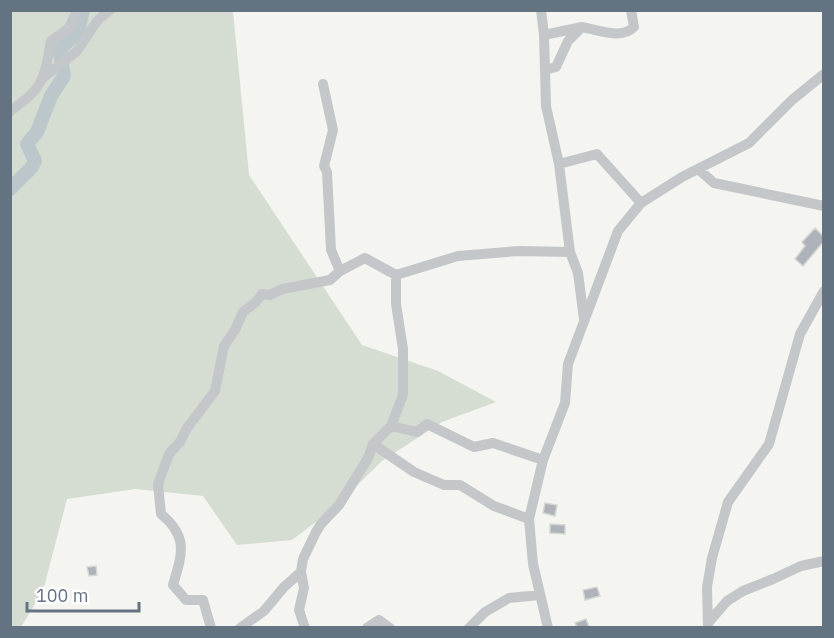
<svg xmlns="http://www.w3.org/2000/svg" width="834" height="638" font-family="'IBM Plex Sans',sans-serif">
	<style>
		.green { fill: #d5dcd1 }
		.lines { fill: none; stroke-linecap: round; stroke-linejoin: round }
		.river { stroke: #bbc7cb; stroke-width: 14 }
		.building { fill: #adb3b9; stroke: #d6d6d3; stroke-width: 1.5 }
		.minor { stroke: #c4c7ca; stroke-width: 10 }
	</style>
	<rect width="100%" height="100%" fill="#f4f5f0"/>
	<path class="green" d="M10 11H233L249 175 362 345 438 371 496 402 442 422 382 461 333 509 292 540 237 545 203 496 135 489 67 499 43 591 21 627H11Z"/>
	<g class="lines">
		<path class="river" d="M10 189 31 168 35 161 27 144 37 132 51 96 64 76 60 53 62 47 78 32 83 10"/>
	</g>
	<path class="building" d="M815 228 824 237V241L803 266 795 259 805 246 802 242Z
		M545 503 557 505 555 516 543 513Z
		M550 524 565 525V534L550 533Z
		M96 566 97 575 89 576 87 567Z
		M597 587 600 596 585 600 583 590Z
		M586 619 589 627H577L575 623Z"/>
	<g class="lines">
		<path class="minor" d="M541 10 544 35 546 106 559 164 570 252 578 273 584 319
			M544 35 582 27
			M545 70 556 67 568 41 582 27C598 30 621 40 634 27L631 10
			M44 77 77 51 97 21 110 10
			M323 84 333 130 324 166 327 172 331 250 340 271
			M10 111C44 88 44 79 51 41L69 28 77 10
			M559 164 597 154 641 203
			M698 169 714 183 824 206
			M391 426 373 444 414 472 444 485H460L494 506 529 519
			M543 460 493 443 474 447 427 424 417 432 391 426 403 395V349L396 304V275L458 256 518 251 570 252
			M301 572 304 588 299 610 305 628
			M709 622 727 601 743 591 773 579 801 566 824 561
			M211 628 203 600H186L173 585C182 554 189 537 161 514L158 484 169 454 180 442 187 428 215 391 224 346 235 330 243 312 256 302 262 294 270 295 282 289 330 280 340 271 365 258 396 275
			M240 628 264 611 284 587 301 572 303 559 316 532 321 524 339 505 368 458 373 444
			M367 628 379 620 390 628
			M469 628 485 612 509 598 540 595
			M548 628 533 564 529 519 543 460 565 403 568 364 618 231 641 203 682 177 749 143 792 100 824 74
			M708 628 707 587 712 558 728 502 769 444 800 334 824 291"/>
	</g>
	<rect width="834" height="638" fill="none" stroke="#637382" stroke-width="24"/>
	<path d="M27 602v9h112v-9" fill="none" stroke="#637382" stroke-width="3"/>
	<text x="36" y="602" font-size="18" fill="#637382" stroke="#ffffff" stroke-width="4.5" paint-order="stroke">100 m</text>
</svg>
